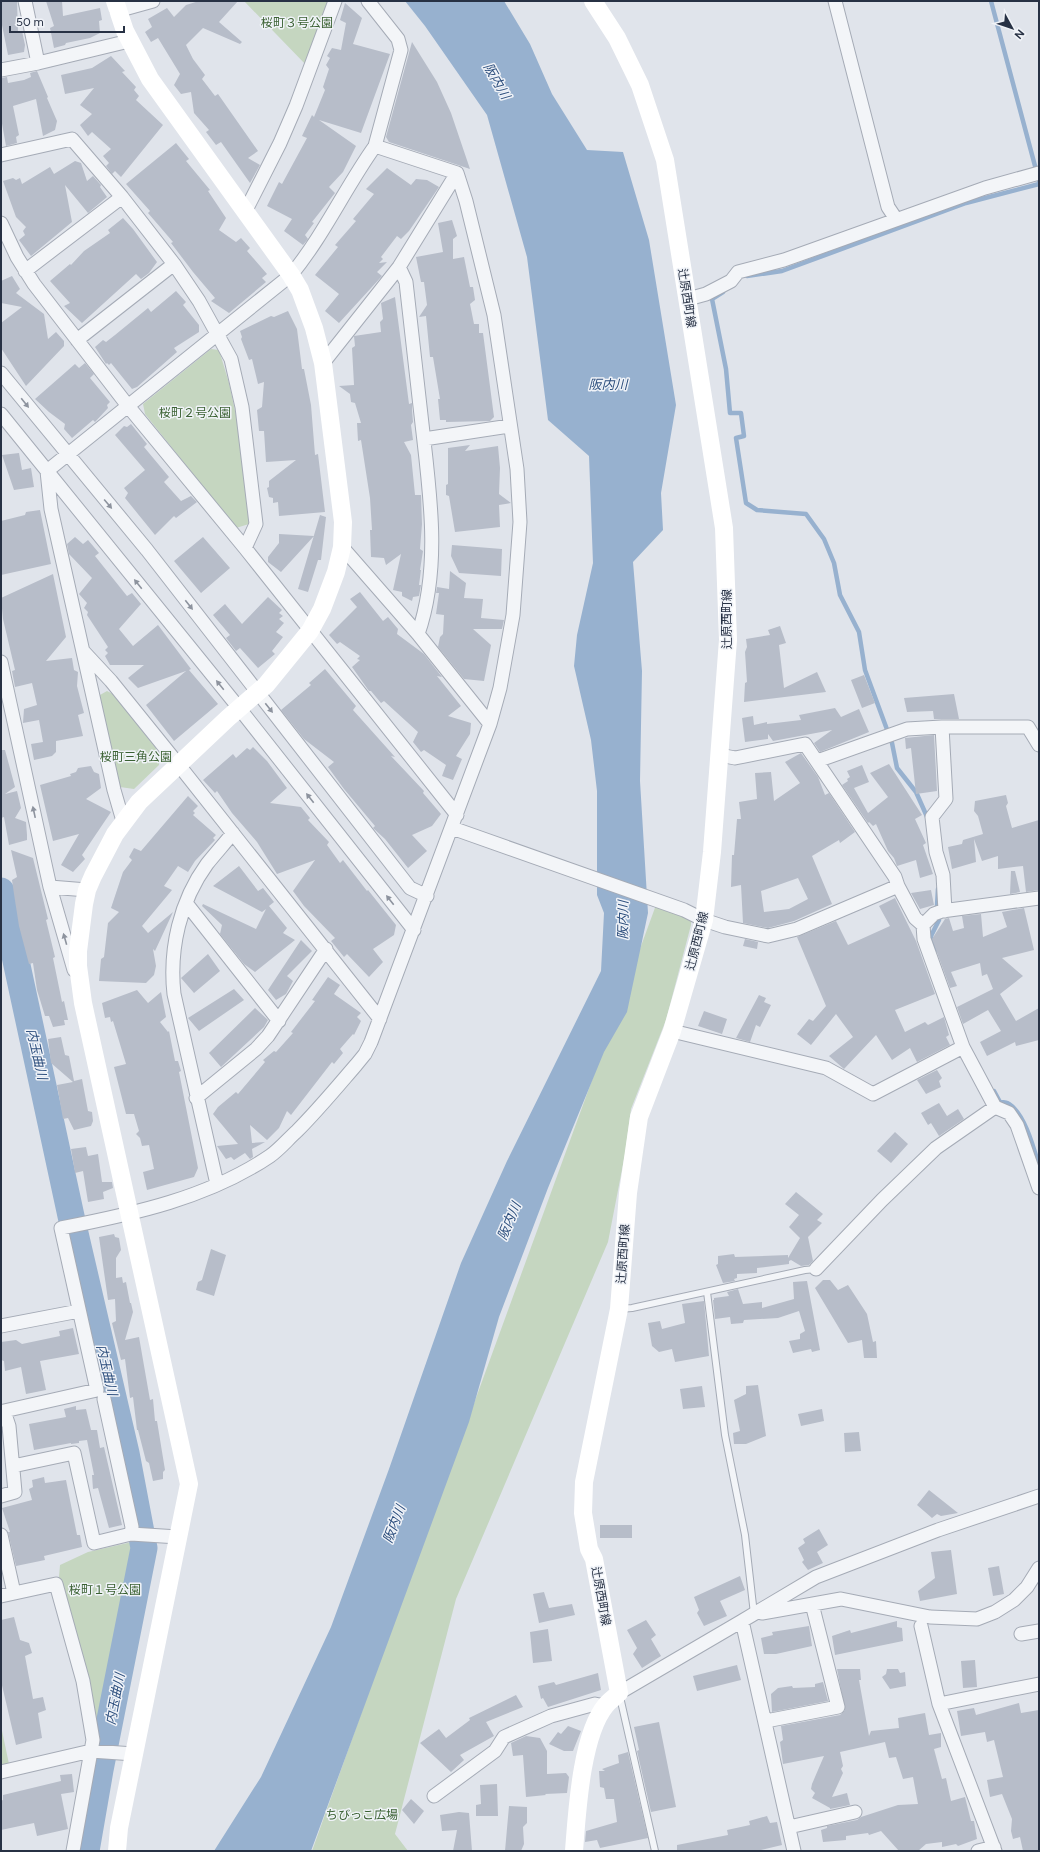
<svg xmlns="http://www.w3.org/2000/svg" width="1040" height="1852" font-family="Figtree,'Noto Sans JP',sans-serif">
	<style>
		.green { fill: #c5d6c0 }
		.water { fill: #97b1cf }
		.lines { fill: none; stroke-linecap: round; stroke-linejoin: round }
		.stream { stroke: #97b1cf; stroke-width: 4.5 }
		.river { stroke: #97b1cf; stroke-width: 27 }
		.building { fill: #b7bdc9; fill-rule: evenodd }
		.lane-casing { stroke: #a5abb6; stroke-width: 8 }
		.street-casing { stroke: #a5abb6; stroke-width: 15 }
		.lane { stroke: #f3f5f8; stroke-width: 6 }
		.street { stroke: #f3f5f8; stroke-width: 13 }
		.secondary { stroke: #fff; stroke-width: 18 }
		.oneway { fill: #8d939e }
		.labels { text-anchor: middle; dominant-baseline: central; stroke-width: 3; stroke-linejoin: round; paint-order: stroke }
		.park-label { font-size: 12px; fill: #3a6132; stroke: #f0f3f8 }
		.street-label { font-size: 12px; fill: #273144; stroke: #f0f3f8 }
		.water-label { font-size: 13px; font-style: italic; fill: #2c4e7d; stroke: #f0f3f8 }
	</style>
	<rect width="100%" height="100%" fill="#e0e4eb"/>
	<path class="green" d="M244 1H330L307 66Z
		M211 349 219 350 229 383 237 420 249 524 236 528 145 414 143 404Z
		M107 691 113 694 159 752V765L134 789 120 787 99 698 100 695Z
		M656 905 691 919V925L666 1020 631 1109 625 1154 608 1242 456 1599 395 1834 408 1851H312L377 1669Z
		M132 1542 151 1543 156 1549 142 1612 133 1639 130 1673 114 1741 99 1740 89 1678 59 1577 60 1565 88 1552Z
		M1 1726 9 1764 1 1766Z"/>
	<path class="water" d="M405 1H504L530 44 552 94 587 150 623 152 649 240 676 405 661 493 663 530 633 562 642 671 640 781 648 913 627 1012 604 1052 548 1188 499 1317 469 1422 311 1851H214L261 1777 331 1627 389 1469 461 1263 507 1161 601 971 604 913 597 895V791L591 740 574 666 577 635 593 563 589 456 548 420 527 257 487 115 425 26Z"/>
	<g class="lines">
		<path class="stream" d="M991 1 1039 181
			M747 276 782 271 966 203 1039 184
			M723 292 712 299 726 369 730 413H741L744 436 736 438 746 503 757 510 806 514 824 539 834 563 840 595 859 632 865 670 892 743 897 768 916 792 928 819
			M935 950 931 936 939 920 937 906 938 889
			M994 1091 1000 1102C1002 1102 1007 1102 1009 1104 1025 1114 1034 1149 1039 1166"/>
		<path class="river" d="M1 891 71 1216 126 1453 144 1548 100 1770 86 1851"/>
	</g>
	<path class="building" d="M1 1H17L18 32 22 31 25 45 24 52 8 55 1 20Z
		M46 1H62L63 16 100 8 102 20 99 21 100 33 90 38 66 43 65 45 54 48 50 28 54 26Z
		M199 1H238L219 22 242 42 240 44 203 28 186 45 193 59 205 75 202 79 215 96 218 94 258 151 248 158 260 165 250 183 221 142 216 145 206 132 209 130 194 113 191 92 181 94 174 85 180 74 158 38 151 42 145 32 152 27 148 19 167 8 174 17 186 5Z
		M345 3 362 18 353 44 390 54 361 133 319 120 356 146 343 172 329 187 335 193 312 222 314 223 305 235 308 239 303 245 284 231 292 219 267 206 279 182 282 184 307 138 302 136 312 115 314 117 325 90 323 87 329 69 326 65 330 58 327 56 332 48 341 50 346 23 340 20Z
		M412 42 437 82 451 113 470 169 389 142 386 137Z
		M111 56 125 71 122 72 136 87 134 90 139 96 136 100 163 125 121 177 115 171 112 174 106 166 109 163 103 156 111 149 92 132 88 136 80 125 92 114 80 105 94 88 65 94 61 75 92 68Z
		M37 71 48 97 47 98 57 121 55 130 43 136 36 99 13 106 19 135 16 137 17 143 6 146 1 118V78L7 77 8 83 24 80 31 77 30 73Z
		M176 143 189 159 186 161 210 190 208 191 226 218 219 230 236 242 241 238 250 248 247 251 267 274 262 278 266 282 229 313 211 301 215 298 193 272 171 243 173 242 148 213 150 211 126 184Z
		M75 161 81 163 87 181 93 176 101 185 100 187 107 197 88 213 65 185 72 222 31 256 19 240 25 235 23 231 26 227 16 217 3 181 13 178 16 180 20 178 22 184 50 167 54 174Z
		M387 168 411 185 416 179 427 180 439 187 409 231 401 239 397 236 381 257 383 259 379 263 387 262 377 272 382 276 339 323 325 311 339 294 315 275 338 247 335 245 356 221 353 219 374 194 366 189Z
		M123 218 133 229 157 262 149 273 141 279 136 274 82 323 64 306 70 303 50 281 70 264 71 265 84 251 110 233 108 230Z
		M452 220 457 236 453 239V259L464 257 470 287H473L475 300 470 304 474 324H479V333H483L494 417 490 421 446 422V420H440L438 399H440L433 357H430L426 316 419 317 427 305 424 282H421L416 257 443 252 438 223Z
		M12 276 20 289 16 293 44 314 48 339 56 332 64 341V346L26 386 1 348V323L22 307 1 303V281Z
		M176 291 186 302 183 305 199 325V332L174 348 177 352 137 387 132 389 111 363 109 365 107 363 106 364 95 347 103 340 106 342 115 335 148 308 151 312Z
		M395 297 409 404 412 403V410L413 422 411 425 413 440 404 442 411 455 415 495H421L422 524 420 549 423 551 420 570H421L419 585H421L419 596 413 597 412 601 402 596V592L393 590 401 554 386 565 384 558 371 557 370 530H372L370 498 361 440 358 441 357 423H361L355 403 351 402 350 394 339 386 354 385 352 348 355 346 354 336 381 332 380 322 383 319 381 303Z
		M288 311 297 329 302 369H304L311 405 315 455 318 454 325 512 279 516 278 502 273 503V498L269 497 267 488 269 487V481L296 460 266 462 264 431H259L257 410 262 407 264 382 258 384 252 359 249 360 241 339 242 337 240 331 271 316 274 317Z
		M85 363 94 374 90 378 110 402 107 405 108 408 95 422 93 420 72 438 64 429 65 424 49 412 35 399 75 364 79 368Z
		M131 424 147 444 144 447 169 477 164 482 181 501 191 496 197 502 176 518 174 516 155 535 125 498 128 493 124 488 145 470 115 435 124 426 127 427Z
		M470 445 465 451 498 446 500 468 499 494 511 503 499 505 500 527 455 532 449 496 446 495V485L448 484V448Z
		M19 453 22 470 31 468 34 487 14 490 2 455Z
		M40 510 51 564 1 575V521L25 515 26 512Z
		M320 515 326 517 321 560H318L308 592 298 589Z
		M279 534 314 536 281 572 268 562V557L279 543Z
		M75 537 83 544 88 540 99 553 95 556 127 596 132 593 141 604 119 629 133 646 158 625 191 669 189 670 218 704 174 741 146 705 186 671 138 688 128 678 144 665H110L105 656 108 653 105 650 108 647 87 615 88 612 84 608 87 603 79 594 92 578 69 554 67 544Z
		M203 537 230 568 201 593 174 561Z
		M452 545 502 549 501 576 459 573 451 556Z
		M450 571 466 583 464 598 483 599 481 618 504 620 502 629H473L491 645 484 681 464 679 438 647 440 637 443 634 444 615 436 614 439 593H436L437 587 449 589Z
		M53 574 66 637 46 661 72 658 74 670 78 672 77 686 84 713 78 715 83 736 56 741V752L52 756 34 760 31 744 43 742 39 720 23 723 24 709 37 705 32 683 15 687 12 671 15 670 3 619 1 598Z
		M360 592 383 621 388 617 398 629 397 634 424 654 442 677 437 676 461 706 448 716 471 723 470 734 456 756 462 759 453 780 442 776 446 765 424 750 421 752 413 742 418 732 384 701 381 703 371 691H369L352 667 360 660 357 659 360 656 340 642 337 644 329 635 357 607 350 599Z
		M268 597 282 610 279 613 283 616 279 619 284 623 276 632 283 637 272 651 275 654 258 668 240 648 236 651 226 638 230 635 213 615 225 604 242 624Z
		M780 626 786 643 779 645 784 688 817 672 826 692 744 702 745 683 747 682 745 652 747 647 746 639 770 635 768 630Z
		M325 669 356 706 353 710 395 757 391 756 424 791 423 793 441 814 432 826 412 835 427 851 408 868 385 839 373 828 375 826 344 789 328 767 334 762 304 739 281 710 311 685 309 683Z
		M864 675 875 703 862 708 851 680Z
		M954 694 959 719H934L933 711 907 712 904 698Z
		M835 708 841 717 859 709 869 732 820 752 814 743 832 730 773 741 768 734V739L745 742 742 718 753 716 754 725 767 722V724L801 720 799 715Z
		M934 735 937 791 916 794 911 748 906 749 905 738Z
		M253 747 267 761 287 788 270 803 301 807 310 818 308 820 329 842 327 845 340 863 343 860 367 891 368 890 396 925 394 935 373 949 383 962 369 977 347 954 344 957 331 941 335 938 304 906 293 891 315 860 277 874 257 842 232 813 217 791 215 793 203 780 233 754 236 758 247 748 250 750Z
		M1 750H5L15 787 5 794 17 791 21 808 15 818 26 822 27 835V840L9 845 4 817 1 818Z
		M801 753 818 777 825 795 829 793 855 832 840 843 839 840 812 856 832 904 794 921 768 928 743 923 741 885 731 887 732 855H734L737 819H741L739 802 757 799 755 773 771 772 774 801 800 783 785 762ZM798 878 808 899 789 909 764 912 761 891Z
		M889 764 922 815 915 819 926 843 923 845 933 874 920 878 916 860 897 866 894 858 888 851 876 824 873 826 869 822 868 823 842 785 848 781 847 779 850 777 847 771 862 765 869 782 854 788 868 813 888 797 870 773Z
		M91 766 94 772 99 774 101 788 86 799 111 812 82 855 85 859 73 872 61 865 79 834 53 841 40 785 71 776 70 774 76 772 78 768Z
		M1006 795 1008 803 1006 806 1012 828 1039 820V890L1026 892 1023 866 998 869V856L982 861 974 839 976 862 952 869 948 847 962 844 963 840 983 834 978 816 974 811 975 801Z
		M188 796 198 806 193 811 195 813 193 815 216 835 213 838 215 840 195 861 188 872 178 866 164 886 172 890 142 926 148 933 173 912 155 951 153 949 156 966 154 975 146 983 99 981 101 959 104 957 108 923 119 912 111 908 123 872 132 860 129 857 134 848 141 851Z
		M11 850 33 858 48 919 46 920 55 957 53 958 62 1002 64 1001 68 1020H64L65 1025 53 1027 49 1016H45L37 990 33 963 29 964 19 926 14 894 12 880 17 877Z
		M239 866 258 891 263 888 274 902 269 906 287 928 283 933 295 940 255 972 244 964 220 934 222 925 202 906 203 904 256 929 266 909 262 912 213 886Z
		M1011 871H1015L1020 892 1010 894Z
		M931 890 934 905 920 909 911 893Z
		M895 898 916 941 935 994 895 1010 905 1032 925 1022 928 1025 944 1017 949 1035 946 1037 950 1045 917 1062 910 1048 892 1060 876 1035 844 1069 829 1056 853 1037 836 1014 811 1045 797 1034 809 1019 813 1021 826 1006 797 937 836 921 848 945 890 926 879 906Z
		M1024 908 1034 950 1002 958 1023 976 1000 994 1016 1021 1039 1008V1040L1016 1046 1015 1042 987 1056 980 1042 1001 1031 988 1010 963 1024 957 1007 993 989 987 974 982 976 980 963 951 972 957 986 950 988 932 939 945 919 949 918 953 931 964 928 962 916 981 914 983 937 1007 927 1002 912Z
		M745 939 758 942 757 949 743 946Z
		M301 940 312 951 287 976 293 981 286 994 276 1000 268 990Z
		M208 954 220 971 194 993 181 978Z
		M328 977 340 985 334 994 361 1013 357 1017 361 1021 354 1035 353 1034 340 1049 343 1053 334 1064 332 1062 291 1115 287 1111 279 1128 267 1140 250 1125 252 1143 265 1142 252 1149 253 1157 250 1159 245 1153 234 1160 231 1157 226 1159 217 1146 238 1144 213 1114 218 1107 236 1092 238 1094 265 1062 263 1060 274 1051 276 1052 293 1033 291 1032 315 1001 312 1000Z
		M234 989 244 1000 199 1031 188 1018Z
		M137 990 148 1003 161 992 166 1017 160 1022 168 1032 169 1031 175 1061H178L181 1071 179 1072 198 1168 194 1177 147 1190 143 1172 154 1169 149 1145 142 1146 140 1138 136 1134 139 1131 134 1114H126L114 1067 126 1064 113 1021 111 1022 110 1017 105 1018 102 1003Z
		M759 995 766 998 764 1002 771 1005 760 1027 756 1025 750 1042 736 1038Z
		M255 1008 268 1020 264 1027 221 1067 209 1053Z
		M704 1011 727 1019 722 1034 698 1026Z
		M61 1037 65 1055 69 1056 74 1081 82 1079 88 1111 92 1112 93 1121 91 1126 74 1130 68 1118 63 1119 57 1085 73 1082 51 1063 48 1039Z
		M937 1070 942 1078 939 1081 941 1087 926 1094 917 1080Z
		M939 1103 947 1116 958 1109 964 1119 939 1136 931 1123 928 1125 921 1113Z
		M895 1132 908 1144 891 1163 877 1151Z
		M86 1147 88 1156 98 1154 102 1182H112L113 1188 103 1192 104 1199 88 1202 83 1171 75 1173 71 1149Z
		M796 1192 823 1214 817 1220 822 1223 808 1237 813 1261 809 1265 801 1266 791 1260 789 1261V1264L757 1268V1273L737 1274V1278L734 1279 735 1281 723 1283 716 1265 718 1264V1256L734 1254 735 1257 788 1255V1258L800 1238 789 1227 799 1215 785 1204Z
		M114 1234 115 1237 119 1238 121 1250 116 1258V1278L122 1277 123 1283 126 1282 130 1303H131L133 1312 125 1340 139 1337 150 1400 153 1399 155 1421H157L165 1470 163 1472V1479L153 1481 149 1463 146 1461 138 1430H137L133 1397 130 1398 125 1359 121 1360 112 1323 116 1321 115 1299 108 1300 99 1237Z
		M211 1249 226 1255 214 1296 196 1290 198 1282 202 1280Z
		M823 1280H830L838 1290 848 1285 867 1314 873 1342 876 1341 877 1358H864L862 1340 848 1343 815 1288Z
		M807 1281 820 1350 812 1352 811 1349 793 1353 789 1341 800 1339V1334L805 1331 799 1311 778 1318 744 1320 743 1323 731 1324 730 1317 715 1319 713 1300H714V1298L729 1296 727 1292 738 1289 743 1304 762 1302V1308L794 1299 793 1282Z
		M704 1301 709 1356 675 1362 672 1349 659 1352 652 1346 648 1323 660 1321 662 1329 685 1323 682 1304Z
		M73 1328 79 1354 40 1361 46 1390 26 1394 21 1367 5 1371 4 1361 1 1360V1342L16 1340 22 1344 60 1336 59 1331Z
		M758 1385 766 1436 746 1444H734L733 1433 740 1431 734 1400 746 1394V1386Z
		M702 1386 705 1407 683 1409 680 1389Z
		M76 1406V1410L86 1409 91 1430H97L100 1448 104 1447 122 1525 109 1528 98 1488 93 1489 92 1475H94L87 1440 79 1441V1443L71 1444V1443L34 1450 29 1424 66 1417 64 1409Z
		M822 1409 824 1421 801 1426 798 1414Z
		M859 1432 861 1451 845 1452 844 1433Z
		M44 1477 45 1483 66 1480 77 1535H80L82 1547 44 1556 45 1560 16 1566 8 1532H10L2 1508 32 1500 29 1489 33 1487 32 1480Z
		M929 1490 958 1513 941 1516 937 1514 932 1518 917 1505Z
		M600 1525H632V1538H600Z
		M819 1529 828 1545 817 1552 823 1563 808 1570 802 1562 804 1560 798 1548 805 1543 803 1539Z
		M951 1550 957 1594 920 1601 918 1591 935 1578 931 1552Z
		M999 1566 1004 1594 993 1596 988 1568Z
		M740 1576 745 1590 720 1601 727 1616 704 1626 697 1613 699 1610 694 1597Z
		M544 1592 549 1608 572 1604 575 1615 539 1623 533 1594Z
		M14 1617 20 1640 29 1643 32 1653 25 1656 33 1699 43 1697 46 1710 38 1713 42 1738 16 1745 1 1681V1620Z
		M646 1620 656 1635 651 1639 661 1656 642 1668 633 1654 637 1648 627 1630Z
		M897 1621V1627L902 1628 903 1641 835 1655 832 1636 850 1630 851 1633Z
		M809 1626 812 1646 776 1654H764L761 1638 773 1635 772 1632Z
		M548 1629 552 1661 533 1663 530 1632Z
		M975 1660 977 1687 963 1688 961 1661Z
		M737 1665 741 1680 697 1691 693 1676Z
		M837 1669H860L861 1680H859L869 1736 871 1731 899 1728 898 1718 925 1713 929 1735 941 1733V1747L934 1749 942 1779 946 1778 951 1801 965 1797 971 1821H974L977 1839 958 1846 956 1844 942 1847V1842L926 1844 918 1851H899L881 1831 869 1835 868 1833 846 1836V1840L823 1842 821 1830 827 1828V1826L857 1820 861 1817 898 1805 918 1804 913 1777 903 1779 896 1757 889 1758 885 1742 840 1752 843 1766 841 1769 843 1773 832 1797 847 1793 850 1805 830 1809V1808L812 1798 815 1793 811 1789 812 1784 824 1756 783 1764 780 1742 783 1740 781 1726 840 1715 845 1710Z
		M887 1669H898L900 1673 905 1672 906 1686 890 1689 882 1677 886 1674Z
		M598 1673 601 1690 548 1707 543 1698 541 1699 538 1686 554 1682 556 1685Z
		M823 1682 828 1701 772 1712 771 1694 778 1688 792 1686 793 1688 815 1687V1684Z
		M516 1695 523 1707 486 1722 494 1736 460 1755 464 1760 451 1772 420 1743 439 1729 446 1738 470 1720 469 1718Z
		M1019 1703 1021 1713 1039 1710V1851H1023L1020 1837 1013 1839 1011 1831 1012 1819 1002 1794 990 1797 987 1780 1003 1777 994 1740 987 1742 985 1732 961 1736 957 1711 974 1708 976 1715Z
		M659 1722 676 1807 651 1812 637 1751 639 1750 634 1727Z
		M568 1726 581 1731 573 1751H564L549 1744 558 1732 561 1734Z
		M526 1736 540 1738 547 1751V1774L566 1773 569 1777 567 1793 545 1794 546 1795 526 1797 523 1755 513 1756 511 1743Z
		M628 1752 648 1838 600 1848 597 1840 585 1842 586 1831 617 1822 614 1799H606L604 1788 600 1787 599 1771H605L602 1769 619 1763 618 1755Z
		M72 1774 74 1792 61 1794 68 1829 37 1836 34 1823 1 1830V1801L3 1800V1795L61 1781 60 1775Z
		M497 1784 498 1816H476V1805L481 1804 480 1785Z
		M411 1799 424 1811 414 1824 402 1810Z
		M509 1806 527 1807V1823L523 1827 524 1844 521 1851H505Z
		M459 1812 469 1813 472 1851H453L457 1830 442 1831 440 1815Z
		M767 1816 770 1823 777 1822 782 1845 757 1851H677V1845L728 1835 727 1830 750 1825 749 1821Z"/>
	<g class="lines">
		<g class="lane-casing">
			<path id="lane" d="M707 1292 725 1435 745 1535 754 1614
				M620 1309 632 1308 805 1270 816 1269
				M620 1697 655 1851"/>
		</g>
		<g class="street-casing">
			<path id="street" d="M835 1 888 207 896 219
				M117 11 153 1
				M38 63 129 41
				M1 70 38 63 25 1
				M1 155 72 139 122 197 174 264 199 301 231 359 242 407 256 524 245 548
				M245 212 280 143 296 106 335 1
				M1 223 17 257 34 284 128 406 245 548 457 815
				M399 267 406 282C411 330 417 377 422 424 430 494 441 567 418 634L490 724
				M25 271 122 197
				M688 299 706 294 731 281 738 272 784 260 985 188 1039 173
				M77 340 174 264
				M323 363 399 267 457 173
				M1 373 147 550 410 888 427 896
				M1 414 239 708 414 930
				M424 439 510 426
				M342 547 418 634
				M84 652 111 681 178 764 380 1019
				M1 662 50 887 74 970
				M942 727 946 799 932 817 936 852 943 875 945 911
				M719 755 735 758 805 744 895 877 898 886
				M817 761 907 729 942 727H1028L1039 745
				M123 821 114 790 51 509 47 471 291 275C324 235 345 188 375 146
				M452 828 684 910 704 920 725 927 768 936 797 929 898 886 915 918 923 925 924 939 963 1047 995 1107 1009 1113 1017 1125 1039 1188
				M50 887 87 890
				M186 903 279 1021
				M923 925 934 914 942 911 1039 898
				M672 1031 826 1068 873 1094 963 1047
				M196 1098 256 1049 268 1036 326 949
				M217 1184 174 994C169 949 180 901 207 864 215 854 224 844 233 833
				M816 1269 882 1200 936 1148 995 1107
				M1 1326 79 1311
				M104 1399 132 1527 131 1534
				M13 1466 74 1453 94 1543 131 1534 178 1537
				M1 1496 15 1492 9 1426 4 1411 97 1390 61 1228C133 1214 208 1198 270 1156 280 1149 288 1139 297 1131 318 1110 337 1087 356 1065L365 1054 371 1042 490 724 500 688 513 615 520 522 517 469 494 315 466 201 457 173 375 146 401 50 398 39 368 1
				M1 1535 14 1593
				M1 1596 56 1584 83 1681 93 1740 73 1851
				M762 1613 841 1599 930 1617 977 1619 995 1612 1014 1600 1027 1587 1039 1568
				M921 1626 939 1704
				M1021 1634 1039 1631
				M619 1693 742 1621
				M766 1721 838 1707 812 1604
				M1 1772 91 1751 134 1754
				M434 1796 495 1751 504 1737 551 1716 595 1704 605 1706
				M789 1827 855 1812
				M794 1851 742 1621 816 1577 938 1530 1039 1496
				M978 1851 994 1847
				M995 1851 939 1704 1039 1684"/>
		</g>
		<use href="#lane" class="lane"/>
		<use href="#street" class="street"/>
		<path class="secondary" d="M115 1 125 31 150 79 291 275 300 290 314 328 323 363 343 522 342 547 336 572 322 609 310 631 266 685 228 718 139 802 115 834 93 876 87 890 84 904 78 951V966L83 1003 189 1484 119 1828 117 1851
			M574 1851C577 1813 581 1735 606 1705 609 1701 615 1697 619 1693L594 1559 589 1549 583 1513 584 1482 619 1309 628 1193 639 1117 672 1031 704 920 712 852 728 640 724 528 665 160 640 85 617 38 593 1"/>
	</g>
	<defs><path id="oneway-solid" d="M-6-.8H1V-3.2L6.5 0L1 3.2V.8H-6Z"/></defs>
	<g class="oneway">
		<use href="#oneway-solid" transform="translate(25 403) rotate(51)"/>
		<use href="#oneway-solid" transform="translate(108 504) rotate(50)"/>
		<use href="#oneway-solid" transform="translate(138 584) rotate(-129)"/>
		<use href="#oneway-solid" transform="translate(189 605) rotate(52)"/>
		<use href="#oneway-solid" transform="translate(220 685) rotate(-129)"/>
		<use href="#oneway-solid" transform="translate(269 708) rotate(52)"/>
		<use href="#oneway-solid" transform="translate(310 798) rotate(-128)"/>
		<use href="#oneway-solid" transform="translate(34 812) rotate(-102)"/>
		<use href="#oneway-solid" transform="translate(390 900) rotate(-128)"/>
		<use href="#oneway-solid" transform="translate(65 939) rotate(-106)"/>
	</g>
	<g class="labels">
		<g class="park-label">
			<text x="297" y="23">桜町３号公園</text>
			<text x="195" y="413">桜町２号公園</text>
			<text x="136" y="757">桜町三角公園</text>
			<text x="105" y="1590">桜町１号公園</text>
			<text x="362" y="1815">ちびっこ広場</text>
		</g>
		<g class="street-label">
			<text transform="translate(687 298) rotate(81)">辻原西町線</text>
			<text transform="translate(727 619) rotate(-90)">辻原西町線</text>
			<text transform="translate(697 941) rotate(-76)">辻原西町線</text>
			<text transform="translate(623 1254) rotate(-86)">辻原西町線</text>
			<text transform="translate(601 1596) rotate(80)">辻原西町線</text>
		</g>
		<g class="water-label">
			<text transform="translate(497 81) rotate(60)">阪内川</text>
			<text x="608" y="384">阪内川</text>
			<text transform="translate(623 920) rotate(-89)">阪内川</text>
			<text transform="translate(37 1054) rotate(77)">内玉曲川</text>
			<text transform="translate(509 1221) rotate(-67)">阪内川</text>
			<text transform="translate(107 1370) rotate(77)">内玉曲川</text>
			<text transform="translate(394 1524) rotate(-69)">阪内川</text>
			<text transform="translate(115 1699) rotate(-79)">内玉曲川</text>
		</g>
	</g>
	<rect width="1040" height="1852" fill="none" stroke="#273144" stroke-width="4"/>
	<g transform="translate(1012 28) rotate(130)" stroke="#f0f3f8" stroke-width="3" paint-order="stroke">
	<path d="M0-3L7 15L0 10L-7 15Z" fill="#273144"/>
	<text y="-6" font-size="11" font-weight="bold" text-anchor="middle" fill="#273144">N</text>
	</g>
	<path d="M10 26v6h114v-6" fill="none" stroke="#273144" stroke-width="2"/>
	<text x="16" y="26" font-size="12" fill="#273144" stroke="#f0f3f8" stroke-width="3" paint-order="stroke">50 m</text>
</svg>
